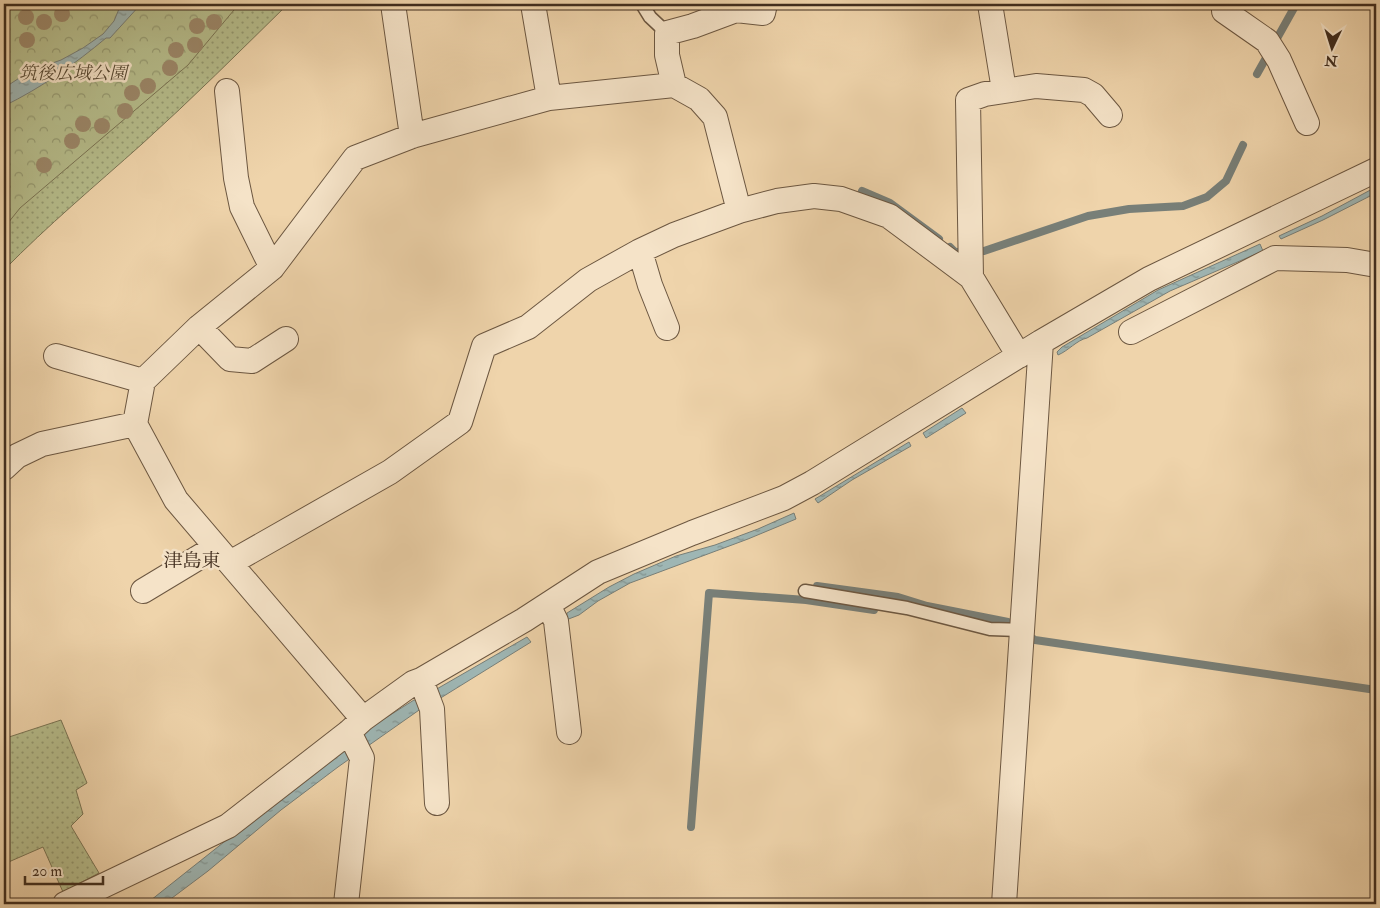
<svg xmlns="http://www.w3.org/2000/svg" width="1380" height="908" font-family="'IM FELL Double Pica','Noto Serif JP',serif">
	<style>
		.grass { fill: url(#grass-dots); stroke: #7b7555 }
		.park { fill: url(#park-crowns); stroke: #7b7555 }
		.water { fill: url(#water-ripples); stroke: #787f78 }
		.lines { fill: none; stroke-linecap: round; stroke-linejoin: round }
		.stream { stroke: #787f78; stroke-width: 8 }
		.service-casing { stroke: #6c5741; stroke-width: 15 }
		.minor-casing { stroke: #6c5741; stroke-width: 26 }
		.service { stroke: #f5e3c8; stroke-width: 12 }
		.minor { stroke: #f5e3c8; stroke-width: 24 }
		.tree { fill: #9c886a }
		.labels { text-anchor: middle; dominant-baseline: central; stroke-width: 5; stroke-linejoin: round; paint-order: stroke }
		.park-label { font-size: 18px; font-style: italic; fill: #584a34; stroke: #f5e3c8 }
		.neighbourhood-label { font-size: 19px; fill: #402d1e; stroke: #f5e3c8 }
	</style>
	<defs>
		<pattern id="grass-dots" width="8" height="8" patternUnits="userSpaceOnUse" patternTransform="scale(1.25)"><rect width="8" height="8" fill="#b6bd8c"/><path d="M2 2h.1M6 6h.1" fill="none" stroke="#959a72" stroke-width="1.8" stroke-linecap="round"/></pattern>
		<pattern id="park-crowns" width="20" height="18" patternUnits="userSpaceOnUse" patternTransform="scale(1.25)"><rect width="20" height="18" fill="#b6bd8c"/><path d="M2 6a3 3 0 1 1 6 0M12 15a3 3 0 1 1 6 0" fill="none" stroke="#959a72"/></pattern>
		<pattern id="water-ripples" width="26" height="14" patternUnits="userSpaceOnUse" patternTransform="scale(1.25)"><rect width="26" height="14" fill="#9eb6b4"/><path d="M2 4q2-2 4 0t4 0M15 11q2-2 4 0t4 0" fill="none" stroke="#829492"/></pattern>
	</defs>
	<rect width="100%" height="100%" fill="#efd4ab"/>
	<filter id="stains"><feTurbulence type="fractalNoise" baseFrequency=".004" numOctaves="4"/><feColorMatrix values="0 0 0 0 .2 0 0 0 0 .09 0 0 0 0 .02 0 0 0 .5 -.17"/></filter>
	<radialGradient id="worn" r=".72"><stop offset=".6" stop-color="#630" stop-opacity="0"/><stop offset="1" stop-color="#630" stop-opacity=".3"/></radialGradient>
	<path class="grass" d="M197 4H288C240 51 192 99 142 144 95 186 48 225 4 270V158Z
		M61 720 87 783 76 790 83 814 71 826 99 873 63 892 43 847 4 864 6 738Z"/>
	<path class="park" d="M4 4H239L188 65 20 208 4 228Z"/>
	<path class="water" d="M121 4H141L110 38H106C75 64 41 88 4 106V88L30 71 61 60 83 48 103 34 114 21Z
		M1376 187V193L1323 220 1281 239 1279 236 1322 216Z
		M1260 244 1263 251 1170 291 1087 338C1077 340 1068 351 1058 355L1057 352 1062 347 1158 290Z
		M962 408 966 413 926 438 923 433Z
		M909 442 911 446 852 480 818 503 815 499Z
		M794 513 796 519 748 539 630 583 598 601 579 615 566 620 567 613 609 587 634 574 676 556 715 545 758 529Z
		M527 637 531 642 439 699 422 708 338 767 281 810 208 871 164 904H146L360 734 414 700 419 701 435 690Z"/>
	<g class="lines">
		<path class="stream" d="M1257 74 1294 8 1299 4
			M862 191 890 203 939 239
			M950 247 955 252 984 251 1088 216 1129 209 1183 206 1207 197 1226 181 1243 145
			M817 586 898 597 927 606 1008 622 1035 640 1376 690
			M691 827 709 593 806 600 874 610"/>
		<g class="service-casing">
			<path id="service" d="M642 4 650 17 667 33
				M805 591 907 608 990 629 1022 630"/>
		</g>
		<g class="minor-casing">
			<path id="minor" d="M393 4 412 136
				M533 4 549 98
				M990 4 1004 90
				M1224 4V11L1267 41 1279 60 1307 123
				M674 85 667 55V33L693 26 736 10 763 13 765 4
				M227 91 236 178 242 207 272 268
				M640 251 650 285 667 328
				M971 277 968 100 985 94 1036 86 1084 90 1093 95 1110 115
				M199 327 230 359 252 361 286 339
				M1131 332 1275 258 1347 260 1376 265
				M56 356 143 381
				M4 468 17 456 42 444 135 424
				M230 563 390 472 460 422 484 346 528 327 588 280 640 251 674 235 739 211
				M143 591 216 547
				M548 605 556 621 569 732
				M421 680 432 709 437 803
				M363 719 176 500 135 424 143 381 199 327 272 268 355 158 412 136 549 98 674 85 699 99 715 117 739 211 777 201 814 196 841 199 889 216 971 277 1019 356
				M65 904 228 826 349 732 363 719 413 683 421 680 524 620 598 572 692 533 784 498 812 483 1041 342 1149 279 1376 170
				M346 904 362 758 349 732
				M1004 904 1041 342"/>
		</g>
		<use href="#service" class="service"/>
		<use href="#minor" class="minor"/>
	</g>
	<g class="tree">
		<circle cx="62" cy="14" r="8"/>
		<circle cx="26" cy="17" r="8"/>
		<circle cx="44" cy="22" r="8"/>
		<circle cx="214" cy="22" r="8"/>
		<circle cx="197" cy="26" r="8"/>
		<circle cx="27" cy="40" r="8"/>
		<circle cx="195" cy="45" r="8"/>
		<circle cx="176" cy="50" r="8"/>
		<circle cx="170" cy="68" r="8"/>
		<circle cx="148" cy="86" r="8"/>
		<circle cx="132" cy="93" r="8"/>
		<circle cx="125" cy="111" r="8"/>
		<circle cx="83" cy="124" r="8"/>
		<circle cx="102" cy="126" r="8"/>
		<circle cx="72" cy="141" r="8"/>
		<circle cx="44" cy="165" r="8"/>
	</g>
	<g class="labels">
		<g class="park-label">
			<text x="73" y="73">筑後広域公園</text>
		</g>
		<g class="neighbourhood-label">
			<text x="192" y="561">津島東</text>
		</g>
	</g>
	<rect width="1380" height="908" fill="none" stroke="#efd4ab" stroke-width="20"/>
	<rect x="5" y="5" width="1370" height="898" fill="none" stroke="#402d1e" stroke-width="2.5"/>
	<rect x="10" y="10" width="1360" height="888" fill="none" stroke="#402d1e"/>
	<g transform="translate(1332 48) rotate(184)" stroke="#f5e3c8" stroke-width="4" paint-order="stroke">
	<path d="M0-4L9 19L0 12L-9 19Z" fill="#402d1e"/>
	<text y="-8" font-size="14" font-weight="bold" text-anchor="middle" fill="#402d1e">N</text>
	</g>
	<path d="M25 876v8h78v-8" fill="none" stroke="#402d1e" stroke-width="2.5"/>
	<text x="32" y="876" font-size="15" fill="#402d1e" stroke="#f5e3c8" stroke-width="4" paint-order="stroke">20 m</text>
	<rect width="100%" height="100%" filter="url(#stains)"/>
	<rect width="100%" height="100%" fill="url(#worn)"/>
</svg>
